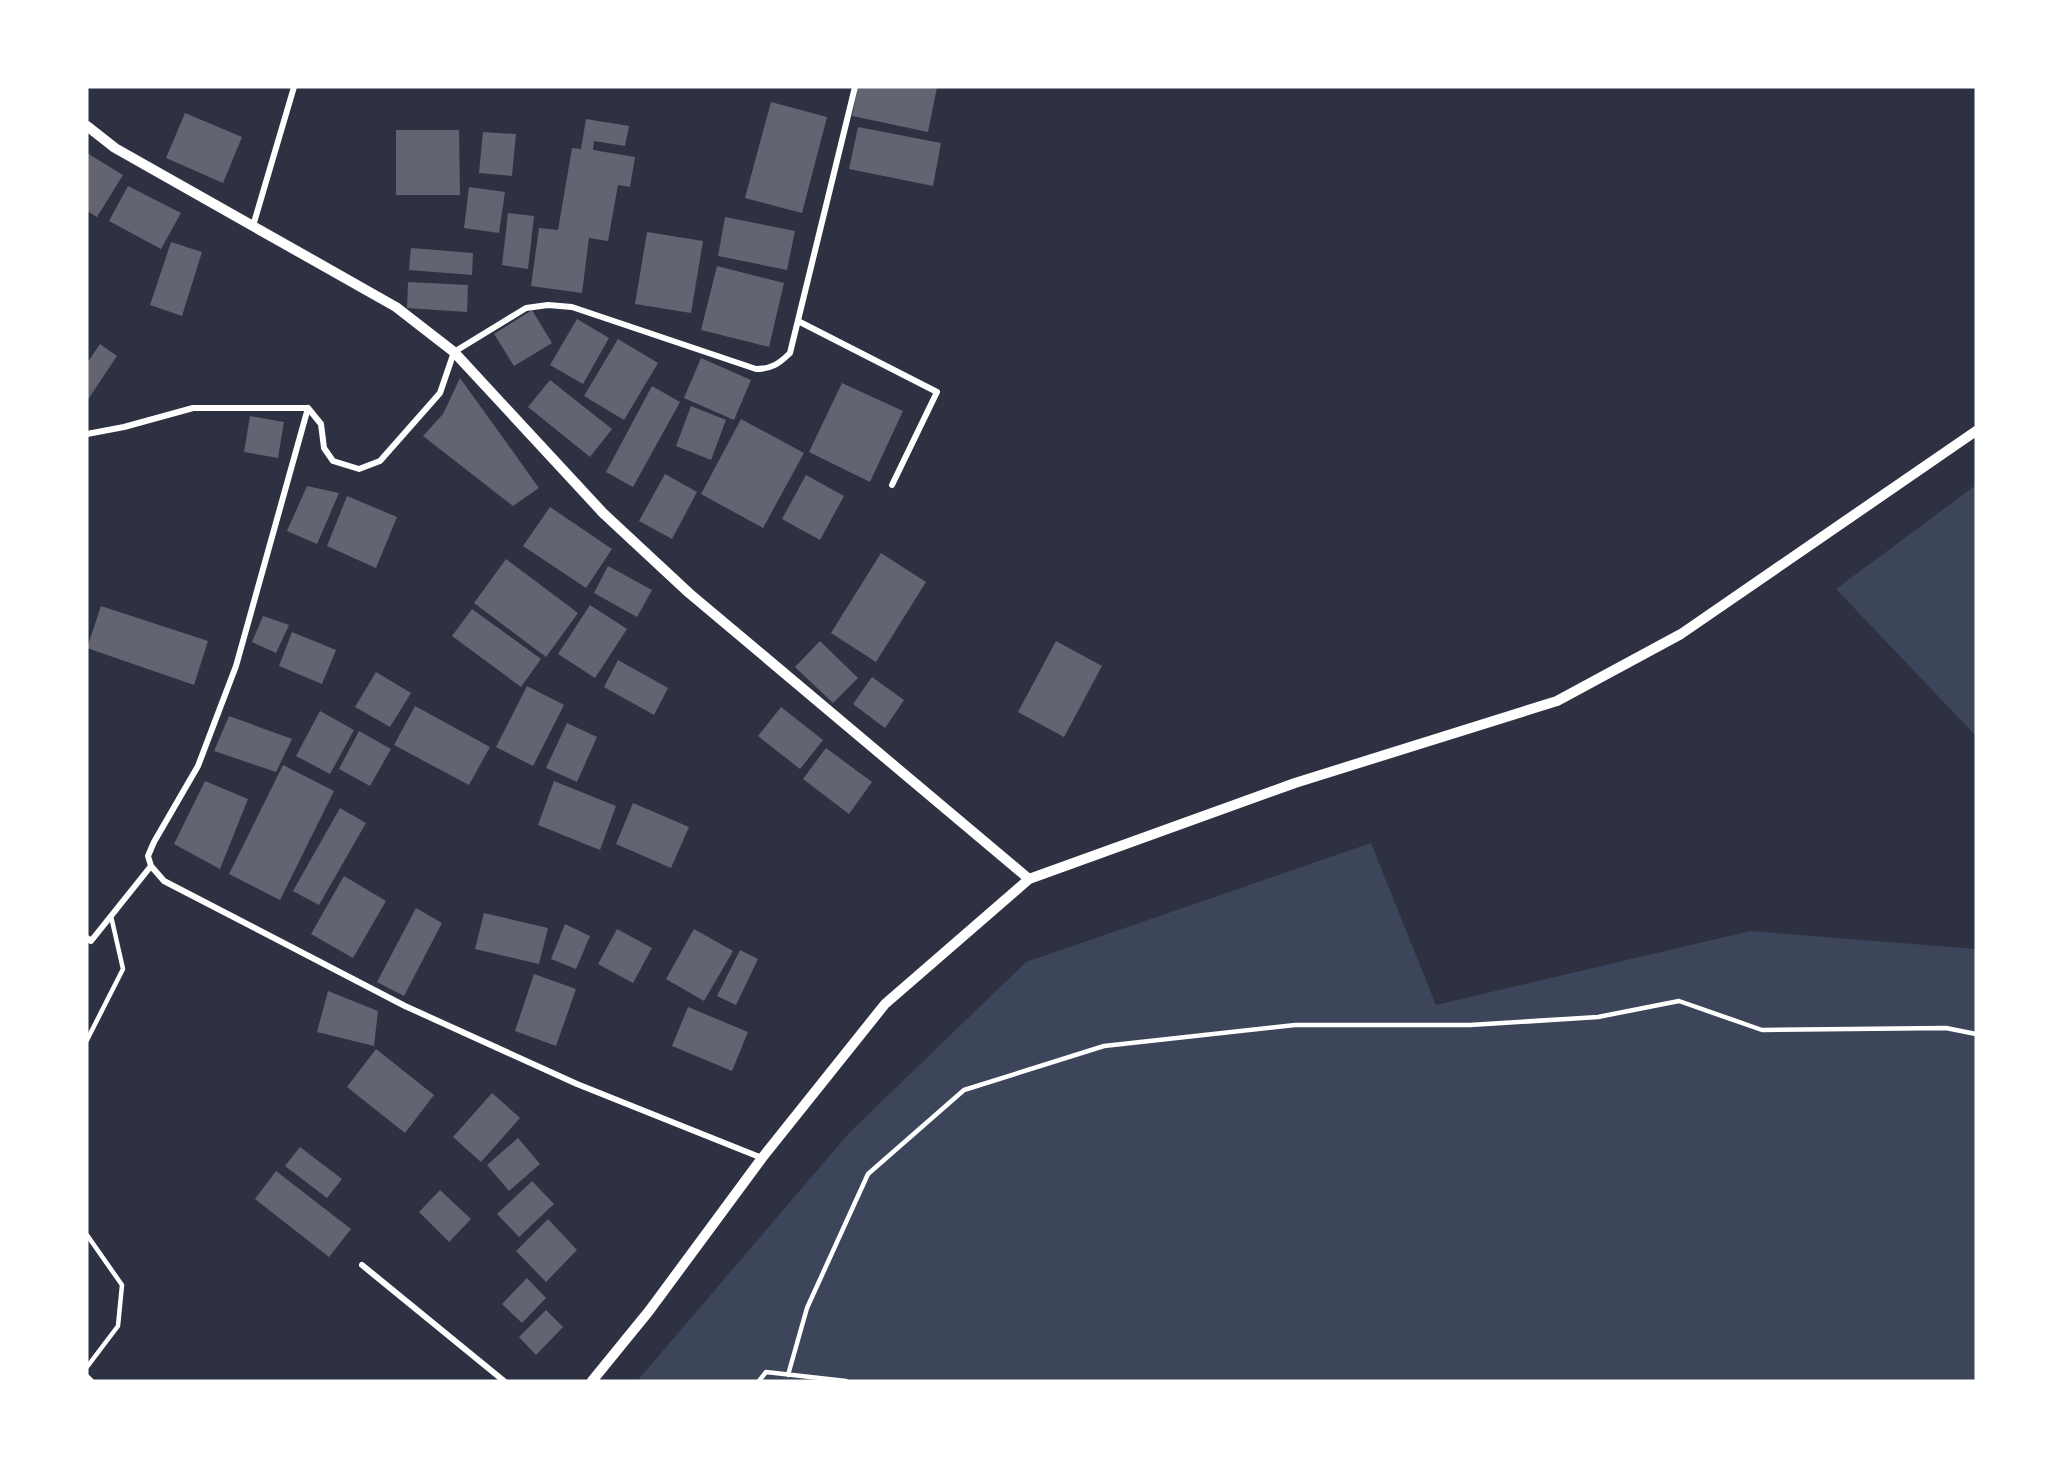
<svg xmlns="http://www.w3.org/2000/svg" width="2063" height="1468" font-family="'Work Sans',sans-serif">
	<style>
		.green { fill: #3c4559 }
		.building { fill: #626471 }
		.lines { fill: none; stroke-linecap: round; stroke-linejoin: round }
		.service { stroke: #fff; stroke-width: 4.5 }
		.minor { stroke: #fff; stroke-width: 6 }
		.tertiary { stroke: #fff; stroke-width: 10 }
	</style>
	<rect width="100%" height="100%" fill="#2d3142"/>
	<path class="green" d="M1976 485V736L1836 589Z
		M1371 843 1436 1005 1750 931 1976 949V1381H637L850 1132 1026 962Z"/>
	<path class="building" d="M858 87H937L928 132 852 116Z
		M771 102 827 117 802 213 745 198Z
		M185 113 242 137 223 183 166 158Z
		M586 119 629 126 625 146 594 141 593 150 635 157 630 187 618 185 608 241 589 238 582 293 531 286 539 228 558 230 572 148 581 149Z
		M858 127 941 143 933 186 849 169Z
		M396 130H459L460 195H396Z
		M483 132 516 134 512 176 479 173Z
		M87 153 123 175 97 217 87 211Z
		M128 186 181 213 161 249 109 221Z
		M469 187 505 192 499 233 464 228Z
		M508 213 534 216 528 269 502 265Z
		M725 217 795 231 787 270 718 256Z
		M647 232 703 241 691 313 635 304Z
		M171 242 202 252 182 316 150 305Z
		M411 248 473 253 472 275 409 270Z
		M717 266 784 283 769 347 701 330Z
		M408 282 468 285 467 312 407 308Z
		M532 310 552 343 514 366 494 334Z
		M577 319 609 338 583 384 550 365Z
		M618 339 658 363 624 420 584 396Z
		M100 344 117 356 87 401V363Z
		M701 358 751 380 734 420 684 398Z
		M460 378 539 488 513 506 423 436 443 414Z
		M550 380 612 429 590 457 528 407Z
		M842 383 903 411 870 482 809 452Z
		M652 386 680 402 633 487 606 472Z
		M691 406 726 420 711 460 676 446Z
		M250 416 284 422 278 458 244 452Z
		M741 419 804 453 763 528 701 494Z
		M665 474 697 492 672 539 639 521Z
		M806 475 844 496 820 540 782 519Z
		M307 486 339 493 317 544 287 531Z
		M347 496 397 517 376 568 327 546Z
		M550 507 612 549 586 588 523 546Z
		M881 553 926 582 876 662 831 633Z
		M506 559 578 613 546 657 474 603Z
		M608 566 652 590 637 617 594 593Z
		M590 605 627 629 595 678 558 654Z
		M101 606 208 641 194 685 87 648Z
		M472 609 541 659 521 687 452 636Z
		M263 616 289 625 276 653 252 642Z
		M292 632 336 650 322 684 279 666Z
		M820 641 858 678 833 703 795 667Z
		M1056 641 1102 666 1064 737 1018 712Z
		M618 660 668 688 654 715 604 687Z
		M376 672 411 693 390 727 355 707Z
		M872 677 904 700 885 728 853 704Z
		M527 686 564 705 533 766 496 747Z
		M415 706 490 747 469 785 394 745Z
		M781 707 823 740 800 769 758 736Z
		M320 711 354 730 330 774 296 756Z
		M229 716 292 739 276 772 214 751Z
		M567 723 597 737 577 782 546 768Z
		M359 731 391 749 370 786 339 769Z
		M826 748 872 782 849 814 803 779Z
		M283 765 334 791 280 900 229 874Z
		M205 781 248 799 220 869 174 844Z
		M554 781 616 806 600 850 538 825Z
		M633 803 689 827 671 868 616 844Z
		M340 808 366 823 319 905 293 891Z
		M344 876 386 901 353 958 311 934Z
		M416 908 442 923 404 996 377 982Z
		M484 913 548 928 539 964 475 949Z
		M565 924 590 936 576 969 551 959Z
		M617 929 652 948 633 983 598 964Z
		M694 929 733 951 704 1001 666 979Z
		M740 950 758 959 736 1005 717 996Z
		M534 974 576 989 556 1046 515 1031Z
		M328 991 378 1011 374 1046 317 1032Z
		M688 1007 748 1032 732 1071 672 1046Z
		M376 1049 434 1095 405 1133 347 1087Z
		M492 1093 520 1118 481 1162 453 1137Z
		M518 1138 540 1164 509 1191 487 1165Z
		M300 1147 342 1179 327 1198 285 1166Z
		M276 1171 351 1229 329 1257 255 1199Z
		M532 1181 554 1204 519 1237 497 1214Z
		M440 1190 471 1219 449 1242 419 1212Z
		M548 1219 577 1250 546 1282 516 1251Z
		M527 1278 546 1298 522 1323 502 1304Z
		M546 1310 563 1327 536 1355 519 1337Z"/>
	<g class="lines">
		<path class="service" d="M87 1040 123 969 111 916
			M87 1235 122 1285 118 1326 87 1367
			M788 1375 807 1308 868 1174 964 1090 1104 1046 1295 1025H1470L1598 1017 1679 1001 1762 1030 1946 1028 1976 1034
			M759 1381 766 1372 846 1381"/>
		<path class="minor" d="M253 226 294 87
			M798 321 937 392 892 485
			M308 408 321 424 324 448 333 461 359 469 380 461 440 393 454 352 526 308 548 305 572 307 756 369C771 369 779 364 790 353L855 87
			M87 434 124 427 193 408H308L236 666 198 766 154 842 148 856 151 866 164 881 405 1006 577 1084 762 1158
			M87 938 91 941 151 866
			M362 1265 504 1381
			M87 1377 91 1381"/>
		<path class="tertiary" d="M87 126 115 148 396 307 454 352 603 513 689 593 1029 879
			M592 1381 649 1311 762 1158 885 1004 1029 879 1295 783 1557 701 1681 634 1976 431"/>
	</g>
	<rect width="2063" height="1468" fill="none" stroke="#ffffff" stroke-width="177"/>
</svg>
